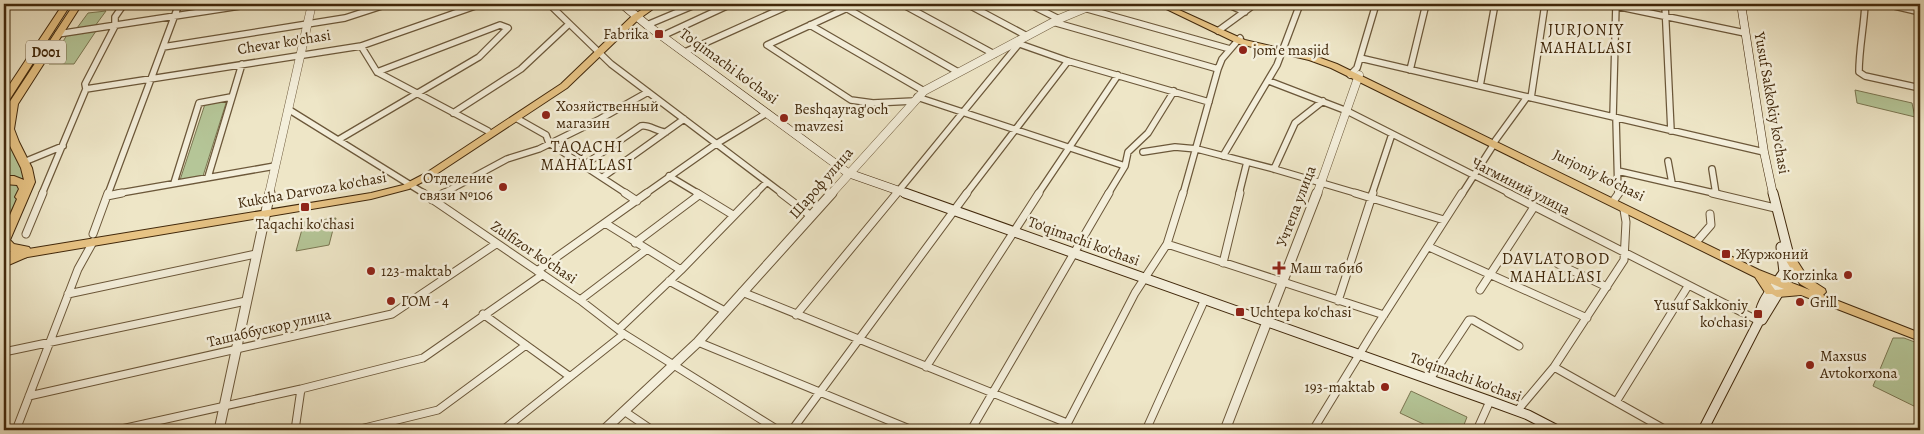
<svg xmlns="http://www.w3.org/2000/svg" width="1924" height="434" font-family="Alegreya,serif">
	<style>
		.green { fill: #b5c698; stroke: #7b7752 }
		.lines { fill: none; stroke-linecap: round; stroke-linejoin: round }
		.minor-far1-casing { stroke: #6c583a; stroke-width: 8 }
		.minor-casing { stroke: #6c583a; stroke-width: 9 }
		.tertiary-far1-casing { stroke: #6c583a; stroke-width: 9 }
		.tertiary-casing { stroke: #6c583a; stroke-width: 11 }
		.secondary-far1-casing { stroke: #41280b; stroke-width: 9 }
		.secondary-casing { stroke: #41280b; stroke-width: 11 }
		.primary-casing { stroke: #41280b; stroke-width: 2 }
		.trunk-casing { stroke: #41280b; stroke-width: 2 }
		.minor-far1 { stroke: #f4efdb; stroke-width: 5.5 }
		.minor { stroke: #f4efdb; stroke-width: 7 }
		.tertiary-far1 { stroke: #f4efdb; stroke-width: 8 }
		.tertiary { stroke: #f4efdb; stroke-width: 9 }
		.secondary-far1 { stroke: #f4efdb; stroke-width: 8 }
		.secondary { stroke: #f4efdb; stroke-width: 9 }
		.primary { fill: #e7c384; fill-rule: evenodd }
		.trunk { fill: #e7c384; fill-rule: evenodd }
		.poi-dot { fill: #8f2418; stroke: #f4efdb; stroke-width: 2 }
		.labels { text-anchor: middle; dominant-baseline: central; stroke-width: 5; stroke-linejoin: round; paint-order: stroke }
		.shield { fill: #f4efdb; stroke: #776449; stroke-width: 1 }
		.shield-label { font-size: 14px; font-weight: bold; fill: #41280b }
		.poi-label { font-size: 15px; fill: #41280b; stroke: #f4efdb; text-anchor: start }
		.street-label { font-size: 15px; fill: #41280b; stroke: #f4efdb }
		.neighbourhood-label { font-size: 16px; letter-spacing: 1px; fill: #41280b; stroke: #f4efdb }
	</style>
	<rect width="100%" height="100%" fill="#eee6c7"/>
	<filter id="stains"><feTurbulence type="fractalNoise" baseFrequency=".004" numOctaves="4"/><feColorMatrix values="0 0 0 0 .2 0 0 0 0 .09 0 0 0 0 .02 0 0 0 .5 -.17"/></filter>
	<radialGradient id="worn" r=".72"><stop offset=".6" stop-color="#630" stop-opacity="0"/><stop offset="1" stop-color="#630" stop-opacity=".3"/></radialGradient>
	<path class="green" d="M106 11 95 26 77 28 88 13Z
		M96 31 74 64H49L67 35Z
		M1855 90 1912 103 1915 117 1857 103Z
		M227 100 203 176 180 180 205 104Z
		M5 129 26 180 15 177 4 178Z
		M4 183 18 185 20 194 4 224Z
		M336 218 329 245 296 251 304 222Z
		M1893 338H1904L1920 344V409L1873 386Z
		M1411 391 1467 417 1462 430H1436L1400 413Z"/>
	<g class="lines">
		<g class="minor-far1-casing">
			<path id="minor-far1" d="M549 4 611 64 783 194
				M856 4 767 45 851 100 873 103 914 101
				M902 4 994 54
				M967 4 1027 36
				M1029 4 1059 19
				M1227 4 1245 12
				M1606 4 1745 33
				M1665 4 1671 131
				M1865 4C1864 27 1859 49 1859 72L1865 76 1920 88
				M1886 4 1920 12
				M846 8 958 72
				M1084 8 1230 49
				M1053 22 1218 69
				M647 25 697 4
				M810 25 924 91
				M1218 31 1255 4
				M58 34 253 4
				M662 36 731 4
				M1017 43 1068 61 1209 102
				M361 46 377 72 488 131
				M163 47 345 18 388 4
				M685 52 792 4
				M1360 58 1764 152
				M1410 70 1426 4
				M1350 75 1357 68 1376 4
				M1269 81 1347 111 1511 194
				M1480 86 1495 4
				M86 89 361 46 481 4
				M917 97 1125 166
				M1531 98 1545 4
				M288 109 425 194
				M453 113 521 69 569 24
				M1613 117 1616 4
				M516 118 546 135 549 143 627 194
				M1616 118 1618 194
				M338 140 479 57 508 28 500 25 377 72
				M1495 141 1527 97
				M1143 152 1175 147 1197 149 1274 169 1359 194
				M1223 156 1277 65 1300 4
				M1668 161 1672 183
				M24 162 63 146
				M584 165 641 126C649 124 657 132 666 132
				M1274 169 1295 123 1323 101
				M1712 169 1716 194
				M1618 171 1718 194
				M669 176 699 194
				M208 177 242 64
				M603 177 684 119
				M174 183 199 103 231 97
				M42 194 86 89 85 84 115 26V17L124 4
				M108 194 179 4
				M115 194 275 166
				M442 194 507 159 539 149 600 119 648 92
				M645 194 716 144 767 113
				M755 194 767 182
				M896 194 1018 45
				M966 194 1068 61
				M1038 194 1118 75
				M1108 194 1125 166 1128 152 1148 133 1174 91
				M1183 194 1218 69 1222 59 1240 38
				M1239 194 1247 162
				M1372 194 1392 134
				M1462 194 1494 144"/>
		</g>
		<g class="minor-casing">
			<path id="minor" d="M423 193 580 300 624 334 778 430
				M625 193 637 201
				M697 193 733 215
				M781 193 811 216
				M1355 193 1444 220
				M1508 193 1759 321
				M1712 193 1775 208
				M107 196 122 193
				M432 200 444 193
				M1614 200 1619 193
				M605 223 681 270
				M26 234 43 193
				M93 234 108 193
				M1698 240 1711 225 1710 214
				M635 243 699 195
				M1167 244 1384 315
				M1429 247 1587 318
				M1223 263 1240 193
				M1558 264 1607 287
				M537 271 647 193
				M669 281 725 311
				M1480 290 1534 207
				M742 292 1067 423
				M68 294 256 254
				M580 300 646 250
				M1338 301 1373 193
				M483 314 569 376
				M796 315 897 193
				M619 329 681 270 756 193
				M698 342 912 430
				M4 352 246 301
				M926 367 1039 193
				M1554 367 1666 430
				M1430 379 1469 320H1473L1519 346
				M29 396 392 314 496 244
				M1616 402 1688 286
				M624 411 652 430
				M1517 411 1554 367 1624 260 1626 222 1624 210
				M16 430 78 269 93 242
				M117 430 301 389 423 358 542 275
				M295 430 301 389
				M356 430 438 410 526 345
				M503 430 624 334
				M792 430 967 193
				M971 430 1109 193
				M1064 430 1135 293 1167 244 1183 193
				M1146 430 1205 299
				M1313 430 1373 332 1462 193
				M1477 430 1490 401"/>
		</g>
		<g class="tertiary-far1-casing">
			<path id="tertiary-far1" d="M269 194 312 4
				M831 194 924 91 1059 19 1095 4
				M1317 194 1359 75"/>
		</g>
		<g class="tertiary-casing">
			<path id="tertiary" d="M219 430 270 193
				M604 430 698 342 832 193
				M1225 430 1317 193"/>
		</g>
		<g class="secondary-far1-casing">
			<path id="secondary-far1" d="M622 4 647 25 848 173 908 194
				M1741 4 1764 152 1773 194"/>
		</g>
		<g class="secondary-casing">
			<path id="secondary" d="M905 193 1490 401 1528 415 1557 430
				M1759 321C1759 301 1774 288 1784 272L1781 247
				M1703 430 1759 321 1762 320 1790 274 1792 267 1773 193"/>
		</g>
		<g class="primary-casing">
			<path id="primary" d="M651 4H660L639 19 567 88 432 177 409 189 371 199 4 261V253L371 193 403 185 426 173 561 84 633 15Z
				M1156 4H1166L1245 40 1315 56 1337 64 1759 270 1810 290 1800 284 1785 259 1786 256H1794L1808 278 1825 289 1826 292 1823 295 1920 333V341L1801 295 1777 297 1772 294H1766L1755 277 1331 68 1309 60 1239 44ZM1770 283 1784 289 1775 290Z"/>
		</g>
		<g class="trunk-casing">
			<path id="trunk" d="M63 4H71L8 102 4 103V93Z
				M74 4H82L18 104 14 129 19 142 32 168 35 182 10 240 14 244 29 247 31 250 27 257 4 267V258L15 253 7 251 4 248V229L17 199 15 197 19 189 17 185 4 184V176H14L24 180 21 168 8 142 4 129 7 106Z"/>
		</g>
		<use href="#minor-far1" class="minor-far1"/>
		<use href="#minor" class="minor"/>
		<use href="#tertiary-far1" class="tertiary-far1"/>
		<use href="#tertiary" class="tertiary"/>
		<use href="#secondary-far1" class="secondary-far1"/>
		<use href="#secondary" class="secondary"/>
		<use href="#primary" class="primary"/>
		<use href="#trunk" class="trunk"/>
	</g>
	<g class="poi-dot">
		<rect x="654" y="29" width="10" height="10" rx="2.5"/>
		<circle cx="1243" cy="50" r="5"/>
		<circle cx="546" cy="115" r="5"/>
		<circle cx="784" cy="118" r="5"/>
		<circle cx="503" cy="187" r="5"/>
		<rect x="300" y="202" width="10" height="10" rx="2.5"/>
		<rect x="1721" y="249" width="10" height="10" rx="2.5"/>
		<path d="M1276.5 260.5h5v5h5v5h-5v5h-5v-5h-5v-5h5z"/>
		<circle cx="371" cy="271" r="5"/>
		<circle cx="1848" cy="275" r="5"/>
		<circle cx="391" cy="301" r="5"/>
		<circle cx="1800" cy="302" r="5"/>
		<rect x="1235" y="307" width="10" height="10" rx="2.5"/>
		<rect x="1753" y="309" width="10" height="10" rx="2.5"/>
		<circle cx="1810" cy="365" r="5"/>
		<circle cx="1385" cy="387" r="5"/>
	</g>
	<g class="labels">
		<rect class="shield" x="26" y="40.5" width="40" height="23" rx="4"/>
		<g class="shield-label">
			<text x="46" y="52">D001</text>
		</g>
		<g class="poi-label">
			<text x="649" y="34" text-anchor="end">Fabrika</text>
			<text x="1253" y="50">jom'e masjid</text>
			<text x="556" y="106">Хозяйственный<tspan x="556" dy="17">магазин</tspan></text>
			<text x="794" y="109">Beshqayrag'och<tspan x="794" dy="17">mavzesi</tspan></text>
			<text x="493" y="178" text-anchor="end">Отделение<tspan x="493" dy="17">связи №106</tspan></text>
			<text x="305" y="224" text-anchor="middle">Taqachi ko'chasi</text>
			<text x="1736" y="254">Журжоний</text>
			<text x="1290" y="268">Маш табиб</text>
			<text x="381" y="271">123-maktab</text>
			<text x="1838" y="275" text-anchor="end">Korzinka</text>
			<text x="401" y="301">ГОМ - 4</text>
			<text x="1810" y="302">Grill</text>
			<text x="1748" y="305" text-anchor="end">Yusuf Sakkoniy<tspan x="1748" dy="17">ko'chasi</tspan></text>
			<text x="1250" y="312">Uchtepa ko'chasi</text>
			<text x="1820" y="356">Maxsus<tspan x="1820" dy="17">Avtokorxona</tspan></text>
			<text x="1375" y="387" text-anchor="end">193-maktab</text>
		</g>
		<g class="street-label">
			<text transform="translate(284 42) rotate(-9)">Chevar ko'chasi</text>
			<text transform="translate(729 66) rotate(36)">To'qimachi ko'chasi</text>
			<text transform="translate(1772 103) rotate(80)">Yusuf Sakkokiy ko'chasi</text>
			<text transform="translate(1599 175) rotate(26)">Jurjoniy ko'chasi</text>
			<text transform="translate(821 183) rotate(-49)">Шароф улица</text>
			<text transform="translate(1521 186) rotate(27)">Чагминий улица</text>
			<text transform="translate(312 190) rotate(-10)">Kukcha Darvoza ko'chasi</text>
			<text transform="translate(1296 206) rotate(-69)">Учтепа улица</text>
			<text transform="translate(1084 241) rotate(20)">To'qimachi ko'chasi</text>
			<text transform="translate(534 252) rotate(34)">Zulfizor ko'chasi</text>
			<text transform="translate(269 328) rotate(-13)">Ташаббускор улица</text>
			<text transform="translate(1466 377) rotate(20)">To'qimachi ko'chasi</text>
		</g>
		<g class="neighbourhood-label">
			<text x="1586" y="30">JURJONIY<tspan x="1586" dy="18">MAHALLASI</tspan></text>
			<text x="587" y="147">TAQACHI<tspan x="587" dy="18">MAHALLASI</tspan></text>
			<text x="1556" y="259">DAVLATOBOD<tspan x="1556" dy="18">MAHALLASI</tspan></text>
		</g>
	</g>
	<rect width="1924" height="434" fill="none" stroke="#eee6c7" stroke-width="20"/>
	<rect x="5" y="5" width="1914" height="424" fill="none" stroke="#41280b" stroke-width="2.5"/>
	<rect x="10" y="10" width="1904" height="414" fill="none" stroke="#41280b"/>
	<rect width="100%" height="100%" filter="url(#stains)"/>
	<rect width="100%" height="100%" fill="url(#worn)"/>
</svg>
